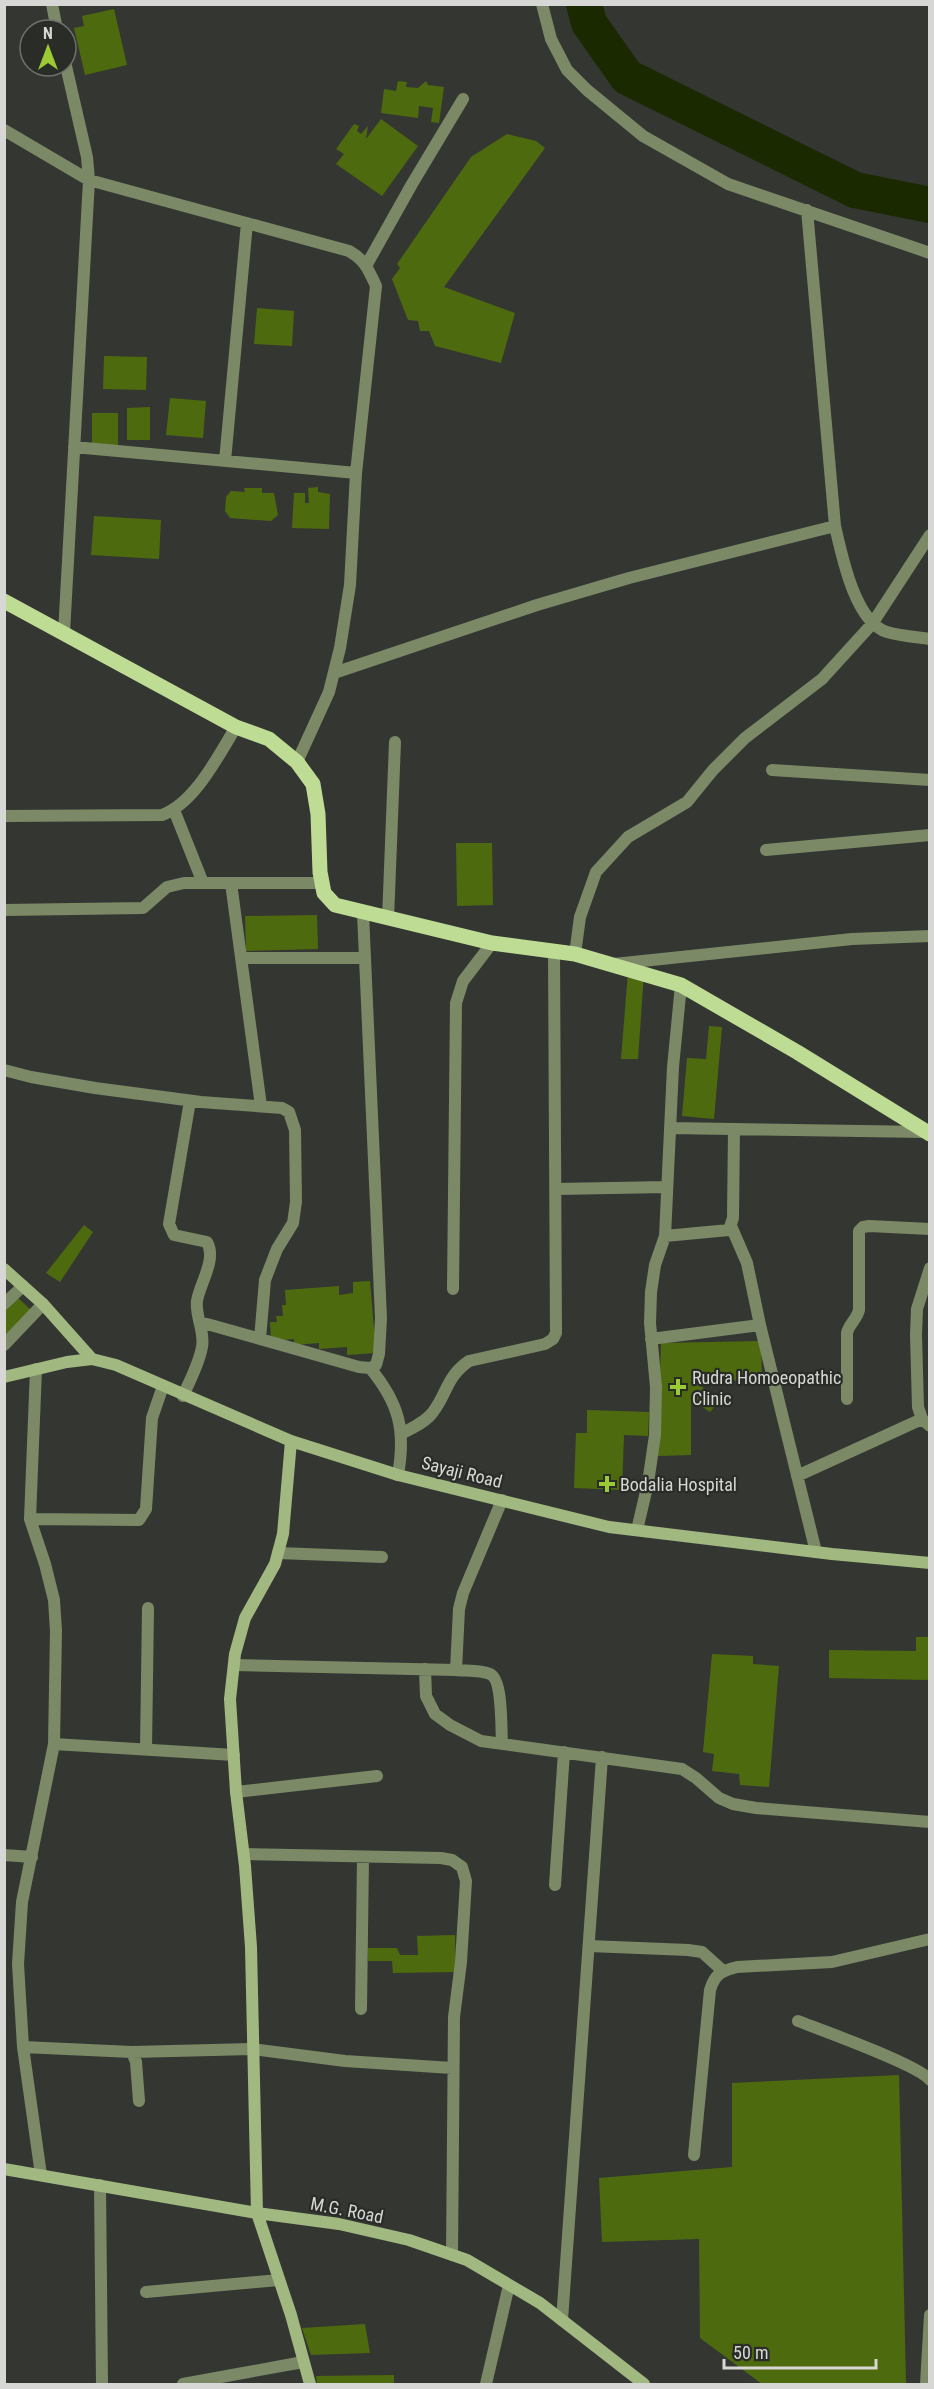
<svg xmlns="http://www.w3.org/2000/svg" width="934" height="2389" font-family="'Roboto Condensed',sans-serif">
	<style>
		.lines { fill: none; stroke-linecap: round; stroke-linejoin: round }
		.river { stroke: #1b2900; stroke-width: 36 }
		.building { fill: #4e6a0f }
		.lane { stroke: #7b8967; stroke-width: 12 }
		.street { stroke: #7b8967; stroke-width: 12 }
		.secondary { stroke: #a1b881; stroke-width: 12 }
		.primary { stroke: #bfdc94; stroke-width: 15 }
		.poi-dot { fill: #9acb34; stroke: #2a2c27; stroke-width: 2 }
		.labels { text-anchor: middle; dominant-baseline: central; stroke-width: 4.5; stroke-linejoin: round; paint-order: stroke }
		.poi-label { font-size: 18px; fill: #d7d8d5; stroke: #2a2c27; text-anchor: start }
		.street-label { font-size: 18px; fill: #d7d8d5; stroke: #2a2c27 }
	</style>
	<rect width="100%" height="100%" fill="#343731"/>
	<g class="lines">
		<path class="river" d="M584 4 589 23 627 77 855 190 930 205"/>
	</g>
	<path class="building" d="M114 9 127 65 85 75 74 28 84 26 82 16Z
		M398 81 407 82 406 87 418 88 426 81 428 85 444 87 439 123 431 122 433 108 419 106 418 118 381 113 384 89 396 91Z
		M381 119 418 146 382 196 336 164 344 154 336 149 354 124 359 126 357 131 361 134 368 126 366 139Z
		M507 134 536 141 545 148 444 287 515 313 501 363 435 346 429 331H420L418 321 408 320 392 279 400 268 397 264 471 157Z
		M257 308 294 311 292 346 254 344Z
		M104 356 147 357 146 390 103 389Z
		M170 398 206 401 203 438 166 435Z
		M150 407V440H127V408Z
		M92 413H118V445H92Z
		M318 487V492L330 494 329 529 292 528 294 493H305V503H309L308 488Z
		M244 488H262V493H274L278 515 271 521 230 518 225 511 226 497 231 491 245 492Z
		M94 516 161 520 159 559 91 555Z
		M456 843H492L493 905 457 906Z
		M317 915 318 949 246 951 245 916Z
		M628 972 644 973 638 1059H621Z
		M709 1026 722 1027 714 1119 682 1116 687 1058 706 1059Z
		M84 1225 93 1232 60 1282 46 1273Z
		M370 1281 376 1353 347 1355V1347L319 1349V1343L294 1345V1339L271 1341 270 1322H277L276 1316H283L282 1305H286L285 1290 339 1286V1295L353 1293V1282Z
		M17 1297 32 1311 4 1340V1311Z
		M761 1341 762 1380 702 1381 699 1385 720 1400 710 1412 691 1399V1455L657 1456 661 1343Z
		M587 1410 649 1412 648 1436 624 1435 622 1490 574 1488 576 1433H587Z
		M916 1637H930V1680L829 1678V1650L916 1651Z
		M712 1654 753 1656V1664L779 1666 769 1787 740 1785 739 1774 712 1771 714 1754 703 1752Z
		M455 1935 456 1972 393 1973 392 1961H368V1948H397L400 1955H418L417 1936Z
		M899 2075 906 2384H762L700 2338 699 2239 602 2242 599 2178 732 2167V2083Z
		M365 2324 370 2353 311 2355 302 2328Z
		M394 2375V2384H317L316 2376Z"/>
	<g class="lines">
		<path class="lane" d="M278 1553 382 1557
			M798 2021C821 2030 919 2065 930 2080
			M926 2384 930 2315"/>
		<path class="street" d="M52 4 57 30
			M542 4 551 39 567 70 587 90 643 136 728 184 930 253
			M4 130 89 180 349 251C366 261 368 269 376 286L356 473 350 585 340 648 329 692 297 762
			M807 210 835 526C842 556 855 622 887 632 901 636 916 637 930 639
			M366 266 412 184 463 99
			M74 447 356 473
			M225 461 247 223
			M64 633 89 180 87 157 66 66
			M334 673 537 605 629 578 835 526
			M772 770 930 780
			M174 810 203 883
			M4 816 162 815C195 803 218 756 236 727
			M766 850 930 835
			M231 883 261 1106
			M4 910 143 908 167 887 184 883H322
			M388 919 395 742
			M575 954 580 917 596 872 628 837 687 802 713 770 745 738 822 679 872 624 930 535
			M241 958H365
			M614 964 852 939 930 936
			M4 1070 31 1077 95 1088 201 1102 282 1108 289 1112 295 1130 296 1202 293 1223 277 1249 265 1280 260 1339
			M670 1128 925 1132
			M556 1189 667 1187
			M731 1226 747 1263 760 1325 816 1552
			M665 1236 729 1230 733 1218 734 1129
			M930 1268 917 1309 916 1335 918 1407 922 1419 930 1426
			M453 1289 456 1003 463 981 492 943
			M4 1304 23 1286
			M200 1322 359 1367 370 1368 376 1365 379 1354 381 1318 363 913
			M651 1339 760 1325
			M4 1345 43 1304
			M370 1368C399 1403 406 1430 398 1475
			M36 1369 30 1519 45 1564 54 1600 56 1631 54 1744 22 1902 18 1964 23 2047 41 2175
			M183 1396C190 1380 199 1364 202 1347 205 1331 195 1316 197 1301 200 1283 217 1259 207 1242L174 1235 169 1224 190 1101
			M847 1399V1333C849 1324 857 1319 859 1310V1231L863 1227 869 1226 930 1229
			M401 1434C412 1428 426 1422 433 1412 448 1392 446 1377 469 1361L545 1344 553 1339 556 1333 554 952
			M797 1476 922 1419
			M30 1519 139 1520 146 1509 152 1418 163 1386
			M637 1530 648 1483 655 1435 656 1387 650 1323 651 1292 655 1265 665 1236 673 1067 681 985
			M234 1665 456 1670C466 1671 481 1670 490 1674 503 1679 501 1730 502 1744
			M425 1669 426 1696 435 1714 450 1725 481 1741 682 1769 696 1778 719 1798 733 1804 756 1808 930 1822
			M456 1670 459 1609 463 1593 502 1500
			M54 1744 234 1755
			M146 1749 148 1608
			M236 1792 377 1776
			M244 1854 441 1858 452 1860 462 1867 466 1881 461 1962 454 2017 452 2255
			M4 1855 32 1857
			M555 1885 564 1752
			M589 1946 688 1950 702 1952 722 1970
			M361 2009 363 1857
			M23 2047 132 2052 136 2062 139 2101
			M132 2052 252 2049 345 2061 452 2068
			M694 2155 710 1990C715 1974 721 1971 737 1967L832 1962 930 1939
			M100 2185 102 2384
			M146 2292 279 2280
			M562 2320 602 1757
			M183 2384 303 2362
			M486 2384 509 2285"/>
		<path class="secondary" d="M4 1269 43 1304 92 1359
			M4 1377 67 1362 92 1359 116 1365 291 1441 398 1475 609 1527 832 1554 930 1563
			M291 1441 283 1534 275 1564 245 1618 235 1654 230 1699 236 1792 245 1866 251 1947 257 2213 291 2315 310 2384
			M4 2169 257 2213 339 2224 409 2240 467 2260 540 2303 644 2384"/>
		<path class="primary" d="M4 601 236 727 269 739 297 762 313 784 318 814 320 872 324 893 335 905 492 943 575 954 681 985 797 1052 930 1134"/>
	</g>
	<g class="poi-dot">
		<path d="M675 1378h6v6h6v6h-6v6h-6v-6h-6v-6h6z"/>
		<path d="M604 1475h6v6h6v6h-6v6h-6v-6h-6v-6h6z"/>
	</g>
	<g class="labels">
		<g class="poi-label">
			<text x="692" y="1377">Rudra Homoeopathic<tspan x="692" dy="21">Clinic</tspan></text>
			<text x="620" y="1484">Bodalia Hospital</text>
		</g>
		<g class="street-label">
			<text transform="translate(462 1472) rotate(14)">Sayaji Road</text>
			<text transform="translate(347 2210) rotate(11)">M.G. Road</text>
		</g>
	</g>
	<rect width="934" height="2389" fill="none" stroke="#d7d8d5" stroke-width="12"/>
	<g transform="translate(48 48)"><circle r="28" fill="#2a2c27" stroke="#6f716d" stroke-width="1.5"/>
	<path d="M0-4.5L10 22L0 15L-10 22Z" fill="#9acb34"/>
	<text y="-9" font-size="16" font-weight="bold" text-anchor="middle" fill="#d7d8d5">N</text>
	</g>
	<path d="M724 2359v9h152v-9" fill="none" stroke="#d7d8d5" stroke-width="3"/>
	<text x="733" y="2359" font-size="18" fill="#d7d8d5" stroke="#2a2c27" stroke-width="4.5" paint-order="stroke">50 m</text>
</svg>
